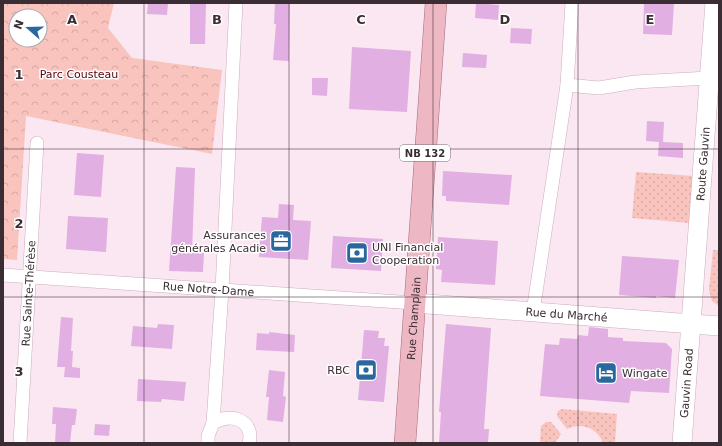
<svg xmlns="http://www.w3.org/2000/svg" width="722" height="446" font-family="'DejaVu Sans',sans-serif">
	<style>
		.grass { fill: url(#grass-dots) }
		.park { fill: url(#park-crowns); fill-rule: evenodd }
		.building { fill: #e1afe2 }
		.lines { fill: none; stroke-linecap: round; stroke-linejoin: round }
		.street-casing { stroke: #ccadbd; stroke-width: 14 }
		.secondary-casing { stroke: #ccadbd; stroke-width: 20 }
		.primary-casing { stroke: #a76878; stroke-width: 22 }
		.street { stroke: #fff; stroke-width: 13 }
		.secondary { stroke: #fff; stroke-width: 19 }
		.primary { stroke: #edb8c4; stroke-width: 21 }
		.grid { fill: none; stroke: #3a2d34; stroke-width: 1; stroke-opacity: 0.55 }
		.labels { text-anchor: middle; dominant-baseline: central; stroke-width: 3; stroke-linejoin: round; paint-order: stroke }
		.shield { fill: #fff; stroke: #756c71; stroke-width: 1 }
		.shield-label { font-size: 10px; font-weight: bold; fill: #3a2d34 }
		.park-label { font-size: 11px; fill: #580009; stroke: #fff }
		.street-label { font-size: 11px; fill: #3a2d34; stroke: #fff }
		.poi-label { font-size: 11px; fill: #3a2d34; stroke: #fff; text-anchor: end }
		.grid-label { font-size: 13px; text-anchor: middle; font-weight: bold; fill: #3a2d34; stroke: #fff; stroke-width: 3; stroke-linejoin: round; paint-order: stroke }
	</style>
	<defs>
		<pattern id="grass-dots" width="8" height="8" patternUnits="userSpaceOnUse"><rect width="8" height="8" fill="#f9c3be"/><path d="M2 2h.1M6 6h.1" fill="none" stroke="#d6a8a4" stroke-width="1.8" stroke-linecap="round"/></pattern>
		<pattern id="park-crowns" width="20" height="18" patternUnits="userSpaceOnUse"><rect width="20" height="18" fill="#f9c3be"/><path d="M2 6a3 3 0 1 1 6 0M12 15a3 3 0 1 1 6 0" fill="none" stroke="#d6a8a4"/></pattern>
	</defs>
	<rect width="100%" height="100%" fill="#fbe7f1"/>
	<path class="grass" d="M636 172 694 176 690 223 632 218Z
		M713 250H719V306L712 301 709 290Z
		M562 409 617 414 615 443H603C597 428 582 422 567 429L557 416 558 411Z
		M546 422H551L561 434 555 443H540L541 426Z"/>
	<path class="park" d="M3 3H114L108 28 132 58 222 70 212 154 26 116 17 260 3 259ZM16 16H40V40H16Z"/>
	<path class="building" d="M148 3 168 4 167 15 147 14Z
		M190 3H206L205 44H190Z
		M275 3H290L289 61 273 60 276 24H274Z
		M476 3 499 5 498 20 475 18Z
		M644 3H674L672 35 643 34Z
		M511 28 532 29 531 44 510 43Z
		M352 47 411 51 407 112 349 109Z
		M463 53 487 55 486 68 462 67Z
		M312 78H328L327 96 312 95Z
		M647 121 664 122 663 142 683 143V158L658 156 659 142 646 141Z
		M77 153 104 155 101 197 74 195Z
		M176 167 195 168 192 253H204L203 272 169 271Z
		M443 171 512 175 509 205 446 201V196H442Z
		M279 204 294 205 293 220 311 221 308 260 259 257 262 217 278 218Z
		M68 216 108 218 106 252 66 249Z
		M333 236 383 239 381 271 331 268Z
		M438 237 498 241 495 285 441 282 442 270 436 269Z
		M622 256 679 260 675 298 656 296V298L619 295Z
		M61 317 73 318 71 351H73L72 367 80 368V378L64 377 65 367H57Z
		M158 324 174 325 172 349 131 346 133 326 157 328Z
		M446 324 491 328 484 429H489L488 443H439L441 412H439Z
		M589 327 608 329V337L623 338V341L666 343 672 349 669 393 631 391 629 403 540 396 545 344 559 345 560 338 577 339 578 335 588 336Z
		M364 330 379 331 378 338H385L384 346H389L384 402 358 400Z
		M269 332 295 335 294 352 256 350 257 333 269 334Z
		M269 370 285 372 283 396 286 397 283 422 267 420 269 397H266Z
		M138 379 186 382 184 401 162 399 161 402 137 401Z
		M53 407 77 409 75 425H72L70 443H55L56 424H52Z
		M95 424 110 425 109 436 94 435Z"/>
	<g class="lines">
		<g class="street-casing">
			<g id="street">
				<path d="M572 3 567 85 599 88 635 82 709 78"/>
				<path id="s1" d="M3 275 414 303"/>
				<path d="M533 312 567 85"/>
				<path d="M213 423 222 290 236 3"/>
				<path id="s2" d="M20 443 37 143"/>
				<path d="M208 443V436L213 423C230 412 255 420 249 443"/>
			</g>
		</g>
		<g class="secondary-casing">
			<g id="secondary">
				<path id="s3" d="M414 303 719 326"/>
				<path id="s4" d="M682 443 715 3"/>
			</g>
		</g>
		<g class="primary-casing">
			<g id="primary">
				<path id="s5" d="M405 443 436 3"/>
			</g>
		</g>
		<use href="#street" class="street"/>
		<use href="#secondary" class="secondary"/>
		<use href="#primary" class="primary"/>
	</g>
	<path class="grid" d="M144 3V443M289 3V443M433 3V443M578 3V443M3 149H719M3 297H719"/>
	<defs>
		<g id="office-square" transform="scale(1.15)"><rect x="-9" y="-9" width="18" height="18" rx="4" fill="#2a679e" stroke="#fff"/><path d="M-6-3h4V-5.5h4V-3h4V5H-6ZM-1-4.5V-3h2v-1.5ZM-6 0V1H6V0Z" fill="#fff"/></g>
		<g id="bank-square" transform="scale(1.15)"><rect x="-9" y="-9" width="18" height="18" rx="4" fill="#2a679e" stroke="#fff"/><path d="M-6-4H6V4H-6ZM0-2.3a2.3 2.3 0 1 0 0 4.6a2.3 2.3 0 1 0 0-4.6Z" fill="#fff"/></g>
		<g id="hotel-square" transform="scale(1.15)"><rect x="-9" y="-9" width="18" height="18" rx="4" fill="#2a679e" stroke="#fff"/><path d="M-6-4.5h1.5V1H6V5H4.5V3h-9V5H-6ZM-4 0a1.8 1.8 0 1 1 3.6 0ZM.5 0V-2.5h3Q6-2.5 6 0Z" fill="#fff"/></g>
	</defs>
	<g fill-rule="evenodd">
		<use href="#office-square" x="281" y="241"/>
		<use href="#bank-square" x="357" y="253"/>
		<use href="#bank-square" x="366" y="370"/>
		<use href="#hotel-square" x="606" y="373"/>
	</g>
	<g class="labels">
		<rect class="shield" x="400" y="145" width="50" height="16" rx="3"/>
		<g class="shield-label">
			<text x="425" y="153">NB 132</text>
		</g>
		<g class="park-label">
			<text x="79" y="74">Parc Cousteau</text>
		</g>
		<g class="street-label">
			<text stroke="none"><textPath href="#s4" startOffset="280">Route Gauvin</textPath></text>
			<text stroke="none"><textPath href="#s1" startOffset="206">Rue Notre-Dame</textPath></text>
			<text stroke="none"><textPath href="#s2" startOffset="150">Rue Sainte-Thérèse</textPath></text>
			<text stroke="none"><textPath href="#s3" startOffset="153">Rue du Marché</textPath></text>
			<text stroke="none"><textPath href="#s5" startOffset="125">Rue Champlain</textPath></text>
			<text stroke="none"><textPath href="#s4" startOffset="60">Gauvin Road</textPath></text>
		</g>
		<g class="poi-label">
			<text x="266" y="235">Assurances<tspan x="266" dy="13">générales Acadie</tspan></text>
			<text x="372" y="247" text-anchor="start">UNI Financial<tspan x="372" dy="13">Cooperation</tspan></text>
			<text x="350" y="370">RBC</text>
			<text x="622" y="373" text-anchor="start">Wingate</text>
		</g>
	</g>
	<g class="grid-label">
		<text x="72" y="24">A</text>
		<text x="217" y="24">B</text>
		<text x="361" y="24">C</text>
		<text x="505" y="24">D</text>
		<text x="650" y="24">E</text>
		<text x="19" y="79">1</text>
		<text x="19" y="228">2</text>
		<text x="19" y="376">3</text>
	</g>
	<rect width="722" height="446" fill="none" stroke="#3a2d34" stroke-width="8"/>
	<g transform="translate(28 28) rotate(290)"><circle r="19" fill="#ffffff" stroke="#b0abae"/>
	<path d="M0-3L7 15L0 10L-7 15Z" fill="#2a679e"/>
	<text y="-6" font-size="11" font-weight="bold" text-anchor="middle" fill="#3a2d34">N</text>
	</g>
</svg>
